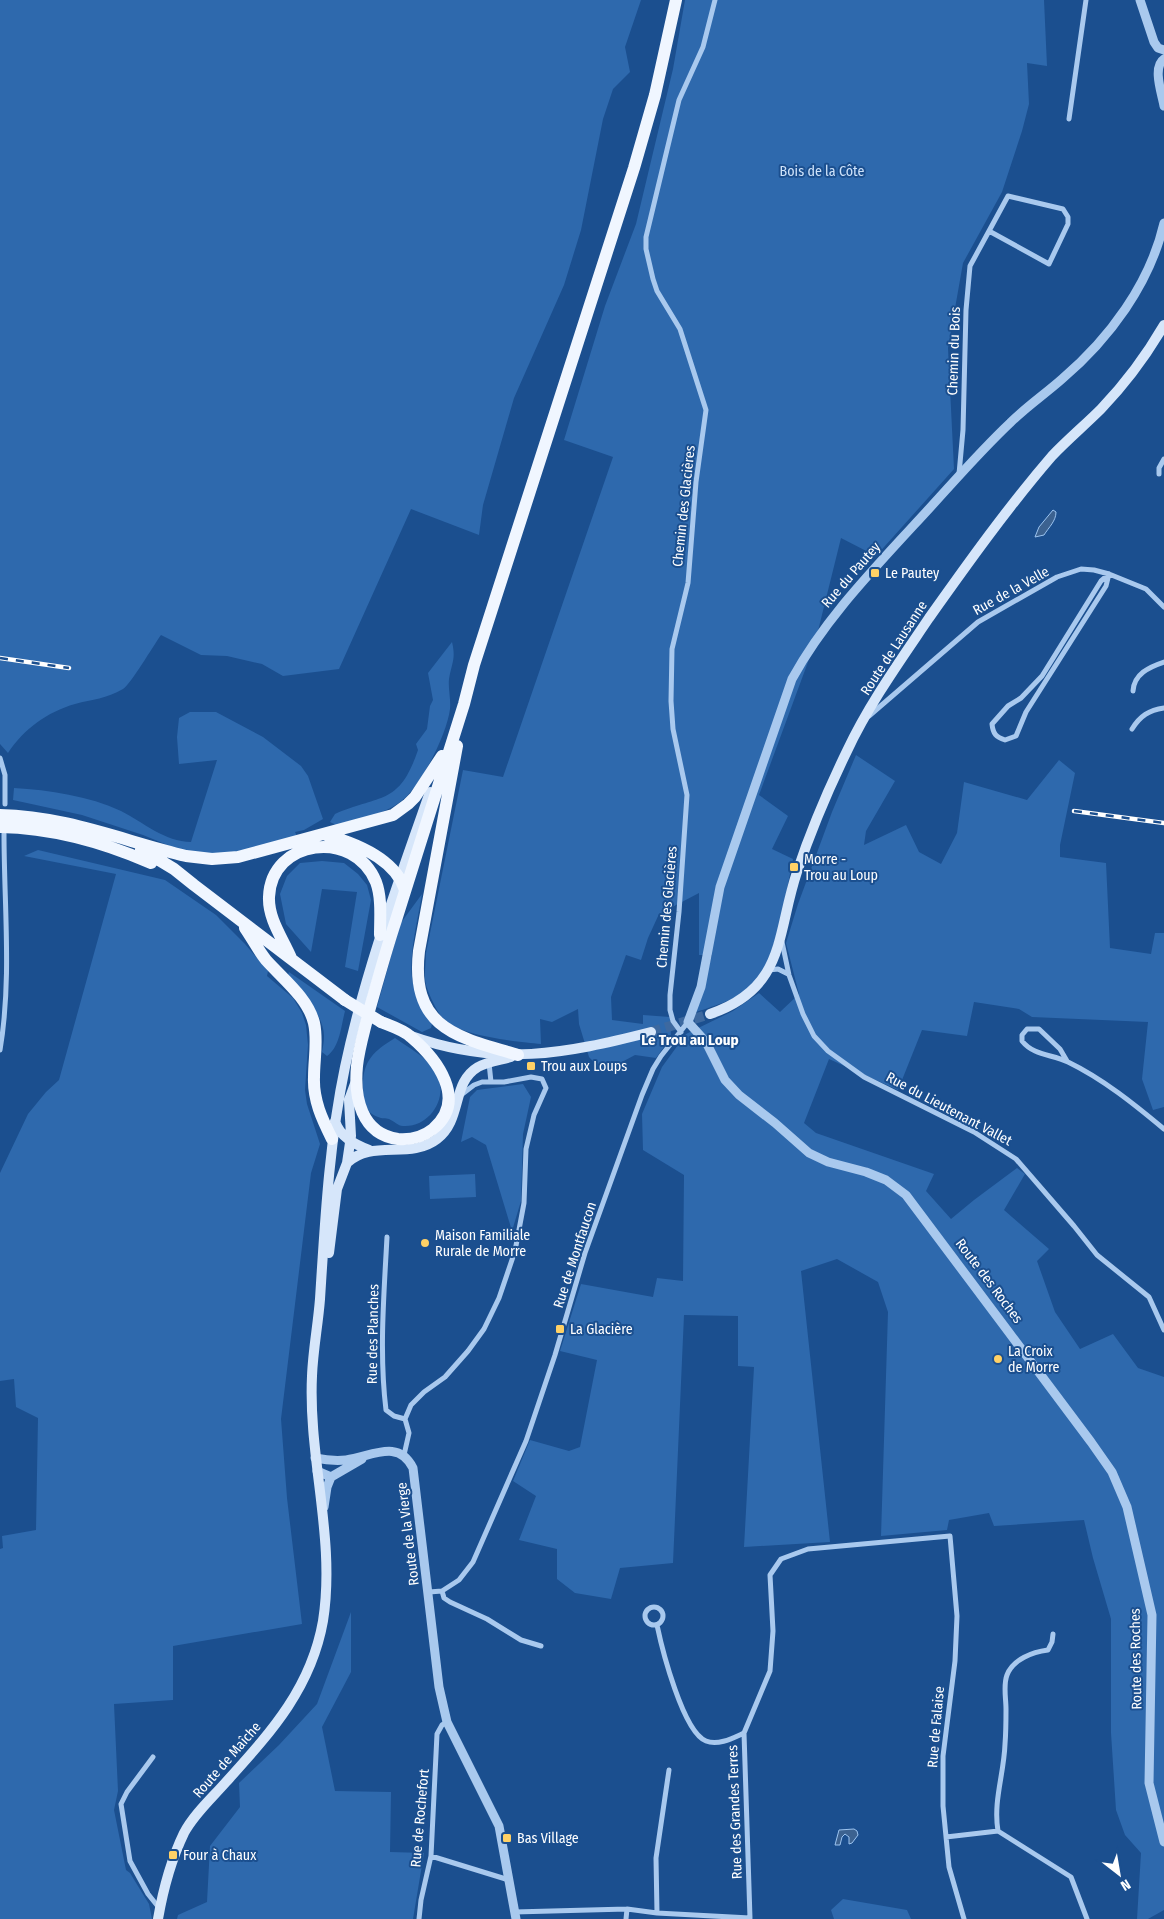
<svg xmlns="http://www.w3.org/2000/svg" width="1164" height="1919" font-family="'Fira Sans Condensed',sans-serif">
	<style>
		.green { fill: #2e69ad }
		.water { fill: #3c6290; stroke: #9cc4f0 }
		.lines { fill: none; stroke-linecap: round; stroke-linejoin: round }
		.secondary-tunnel { stroke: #3d69a0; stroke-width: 10; stroke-dasharray: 10 5; stroke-linecap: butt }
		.minor { stroke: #a9c9ee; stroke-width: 5 }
		.tertiary { stroke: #a9c9ee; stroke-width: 9 }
		.secondary { stroke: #d6e6fa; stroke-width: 10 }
		.primary { stroke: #f0f6ff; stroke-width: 12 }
		.rail-casing { stroke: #fff; stroke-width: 4.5 }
		.rail { stroke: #1b4f8f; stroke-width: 2.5; stroke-dasharray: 8; stroke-linecap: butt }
		.primary-bridge { stroke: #f0f6ff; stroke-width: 12 }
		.poi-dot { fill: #ffd166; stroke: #1b4f8f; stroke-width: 2 }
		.labels { text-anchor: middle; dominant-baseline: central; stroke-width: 4; stroke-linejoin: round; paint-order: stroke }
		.park-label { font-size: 14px; fill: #cfe3fa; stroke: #1b4f8f }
		.street-label { font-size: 14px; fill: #fff; stroke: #1b4f8f }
		.poi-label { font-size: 14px; fill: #fff; stroke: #1b4f8f; text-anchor: start }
		.neighbourhood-label { font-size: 15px; font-weight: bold; fill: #fff; stroke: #1b4f8f }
	</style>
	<rect width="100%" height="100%" fill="#1b4f8f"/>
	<path class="green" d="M0 0H641L625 47 630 72 613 89 603 119 581 230 564 285 514 398 483 505 479 535 411 509 339 669 283 676 262 664 227 656 201 655 161 635C153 646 131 684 123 689 106 699 93 699 75 704 47 712 24 729 8 753L0 744Z
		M685 0H1044L1047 66 1027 63 1029 104 1022 131 1002 192 963 263 948 348 954 469 876 556 841 538 815 643 759 795 788 816 772 849 793 859C786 892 776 960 754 984 741 998 714 1006 696 1012L712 955H699V893L659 914 648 938 641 960 626 955 611 997 612 1020 643 1024V1015L670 1017 671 1037 656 1058 635 1055 603 1072 589 1057 579 1024 578 1009 552 1022 540 1019 541 1044C516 1041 457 1037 441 1016 436 1009 430 997 427 988 423 978 426 964 426 953L463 770 503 777 613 457 564 440 605 306 636 224 673 69Z
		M452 642C456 659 452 662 449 679 448 689 451 699 450 709 447 734 421 787 400 802 383 815 356 819 336 825L330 822 335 814C381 794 399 806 418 750L416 744 427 729 430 706 433 700 428 673Z
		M190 712H216L263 737 301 766 308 776 323 819 304 830 295 832 297 836 232 853 203 854 182 851 143 835 82 815 13 800 14 788C49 790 89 796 121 811 143 822 165 842 191 842L217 760 179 764 177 737 179 718Z
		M856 755 895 781 866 831 864 845 906 825 919 852 941 864 957 833 964 782 1027 800 1059 760 1075 773 1060 845V857L1106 863 1110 948 1151 954 1155 933H1164V1107L1153 1110 1142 1079 1148 1022 1032 1017 1019 1009 974 1002 967 1036 922 1030 898 1090 829 1059 804 1123 816 1133 934 1174 926 1191 951 1219 974 1200 1017 1168 1025 1174 1004 1210 1049 1249 1037 1261 1055 1312 1080 1349 1113 1334 1138 1368 1164 1377V1910L1148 1919H1137L1141 1853 1125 1835 1116 1810 1111 1733V1619L1093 1558 1084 1520 994 1526 989 1513 949 1520 947 1530 881 1536 888 1312 878 1282 837 1259 801 1271 830 1542 744 1547 754 1367 738 1366V1316L684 1315 673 1563 620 1568 611 1599 575 1593 557 1579V1549L519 1540 536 1496 513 1481 530 1440 569 1451 580 1447 597 1360 560 1351 581 1284 653 1297 657 1278 683 1281 684 1175 643 1150 642 1114 662 1067 686 1034 733 1011 759 993 780 1012 799 994 786 943 798 904 832 812Z
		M38 850 165 880 216 915 245 944 268 971 267 976 293 998 302 1013 306 1025 308 1045 305 1090 307 1104 320 1144 311 1173 281 1419 287 1498 302 1624 173 1646V1700L114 1704 118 1791 114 1810 126 1870 130 1873 149 1904 152 1919H0V1549L3 1548 2 1536 36 1530 38 1418 16 1407 14 1379 0 1381V1173L28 1114 46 1092 59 1080 116 874 24 856Z
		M322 861 344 863 358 874 367 885 371 900 358 971 345 967 357 892 322 889 311 952 286 924 280 894 287 876 300 863Z
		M422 894C418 919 409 953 412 978 414 994 425 1010 432 1024L431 1028 422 1032 377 1007 400 924Z
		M289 972 345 1011C341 1026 340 1047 327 1056L322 1052C323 1047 324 1041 324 1036 324 1015 300 990 288 975Z
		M395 1038C409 1048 427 1057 436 1072 450 1096 430 1128 403 1126 398 1126 394 1121 389 1119 386 1118 382 1119 378 1117 364 1112 363 1099 363 1086 363 1060 374 1051 395 1038Z
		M523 1084 531 1097 523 1134 521 1201 512 1231 486 1145 472 1137 461 1142 470 1097 477 1090Z
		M475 1174 476 1197 430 1199 429 1176Z
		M351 1612V1672L322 1727 335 1791 391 1792 390 1852 424 1853 413 1919H177L178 1915 207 1902 210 1846 240 1807 239 1783 279 1745 317 1704Z
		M843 1899 907 1910 911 1919H834L831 1910Z"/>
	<path class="water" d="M1053 510 1056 512C1056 521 1049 527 1044 535L1035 537 1039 527Z
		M854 1829 857 1831 858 1835 852 1843 849 1844V1837L845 1834 842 1837 840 1845H835L839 1830Z"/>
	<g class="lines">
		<path class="secondary-tunnel" d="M651 1032 710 1014"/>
		<path class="minor" d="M1069 119 1086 0
			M959 474 963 430 966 310 970 266 989 231 1049 264 1068 224V217L1063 209 1008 196 989 231
			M1159 474V468L1164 459
			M1109 574 1106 586 1026 712 1016 736 1005 740C996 737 993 734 992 724L1008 706 1021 698 1042 676 1101 581Z
			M1133 691C1134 674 1149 667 1164 662
			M869 716 978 622 1057 577 1081 569 1094 570 1109 574 1146 589 1164 607
			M1132 729C1140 716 1149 710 1164 708
			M0 758 5 775V804
			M782 942 789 975 803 1014 814 1036 828 1051 864 1077 974 1132 1016 1159 1074 1226 1097 1255 1149 1297 1164 1330
			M769 970 778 969 788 974
			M681 1032 673 1021 670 1010V995L679 912 687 795 673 729 671 701 672 649 688 583 696 482 706 410 680 329 657 291 653 279 646 249V237L679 100 703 47 715 0
			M0 1050C12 979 4 906 4 834
			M1067 1061 1060 1049 1039 1029H1027L1022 1035V1041C1034 1056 1052 1054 1068 1062 1103 1079 1134 1104 1164 1129
			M489 1063 491 1082
			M387 1237C384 1294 379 1353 386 1410L394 1416 405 1419
			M404 1455 409 1433 405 1419 411 1405 424 1392 445 1377 468 1351 484 1329 499 1298 515 1251 524 1203 526 1149 534 1115 546 1088 542 1079 531 1077 504 1082H482L474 1085 461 1095
			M442 1591 444 1598 450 1602 487 1619 521 1640 541 1646
			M429 1592 442 1591 459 1580 473 1562 526 1441 555 1355 585 1253 642 1095 653 1069 661 1056 688 1022
			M645 1616a9 9 0 1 1 18 0a9 9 0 1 1-18 0Z
			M657 1625C662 1649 683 1732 706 1741 718 1746 733 1738 744 1733
			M153 1757 127 1792 121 1804 130 1861 148 1894 160 1909
			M998 1831C993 1801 1004 1774 1005 1744 1006 1732 1006 1720 1006 1709 1006 1698 1003 1685 1007 1675 1013 1659 1033 1652 1048 1650L1052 1642 1053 1634
			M998 1831 1071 1877 1087 1919
			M946 1837 998 1831
			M431 1856 509 1880
			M514 1912 627 1909 657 1913 750 1918 744 1733 770 1671 773 1631 770 1575 781 1559 808 1549 950 1536 957 1616 955 1661 943 1756V1806L949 1867 964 1919
			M657 1913 656 1858 669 1770
			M419 1919 421 1900 431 1856 437 1734 442 1725 447 1722
			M626 1919 627 1909"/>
		<path class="tertiary" d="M1140 0 1154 42 1158 48 1164 50
			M1164 59C1152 67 1162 94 1164 106
			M1164 223C1150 284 1109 339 1062 379 1045 394 1026 407 1010 423 976 455 946 491 914 525 869 574 824 621 792 679L720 887 701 987 688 1022 706 1042 725 1080 739 1095 775 1123 809 1153 828 1162 866 1172 886 1180 906 1195 1091 1442 1112 1472 1127 1507 1152 1615 1149 1783 1164 1842
			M315 1458C325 1460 336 1461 346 1460 371 1457 398 1438 413 1468L439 1687 447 1722 499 1826 516 1919
			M317 1471 331 1477 362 1459
			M324 1507 327 1487 331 1477"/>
		<path class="secondary" d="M710 1014C786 988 776 935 797 872 810 833 829 788 847 751 869 704 900 661 929 618 968 563 1008 507 1052 456 1067 440 1085 425 1101 409 1125 384 1146 356 1164 325
			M411 1036C498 1067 565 1054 651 1032
			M335 1121C340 1137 354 1144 369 1150
			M347 1163C372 1139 410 1160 437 1139 463 1119 451 1083 478 1067 487 1062 501 1060 511 1057
			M329 1253 337 1189 347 1163 351 1136 349 1100 356 1081
			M158 1919C163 1890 171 1860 184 1833 194 1814 212 1798 226 1782 270 1733 311 1689 323 1621 336 1539 308 1458 312 1376 313 1350 318 1325 320 1299 325 1221 329 1143 345 1067 365 973 398 883 430 792"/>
		<path class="primary" d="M457 746 419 951C410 1029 458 1037 518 1055
			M0 815C65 816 124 841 186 856L212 859 238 857 393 815 408 804 415 797 442 756
			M0 827C53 828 103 842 151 863
			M326 835C355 843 395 859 405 890
			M141 849 174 869 194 885 345 1000
			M245 928C252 938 258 950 266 960 283 979 308 998 314 1023 318 1041 314 1059 314 1077 313 1100 322 1119 332 1139
			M291 958C283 939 268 919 269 897 271 839 354 828 376 882 382 898 380 918 380 935
			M381 1022C391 1026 404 1030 411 1037 437 1059 468 1100 433 1129 423 1137 411 1140 398 1139 361 1134 354 1097 357 1066 359 1047 365 1029 369 1011 378 980 386 950 396 920 418 848 441 776 464 704L474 665 634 168 655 95 676 0"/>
		<g class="rail-casing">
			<path id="rail" d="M0 658 69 668
				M1074 811 1164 823"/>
		</g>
		<use href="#rail" class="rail"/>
		<path class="primary-bridge" d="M345 1000 381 1022"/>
	</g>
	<g class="poi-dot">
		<rect x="870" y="568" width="10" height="10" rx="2.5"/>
		<rect x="789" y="862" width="10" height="10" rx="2.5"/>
		<rect x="526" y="1061" width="10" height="10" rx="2.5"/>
		<circle cx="425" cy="1243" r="5"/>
		<rect x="555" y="1324" width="10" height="10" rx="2.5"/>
		<circle cx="998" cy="1359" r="5"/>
		<rect x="502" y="1833" width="10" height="10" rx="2.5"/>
		<rect x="168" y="1850" width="10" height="10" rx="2.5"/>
	</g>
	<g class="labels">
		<g class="park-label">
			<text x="822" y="171">Bois de la Côte</text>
		</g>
		<g class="street-label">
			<text transform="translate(954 351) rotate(-88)">Chemin du Bois</text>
			<text transform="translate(684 506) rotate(-84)">Chemin des Glacières</text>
			<text transform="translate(851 575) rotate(-49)">Rue du Pautey</text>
			<text transform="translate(1011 591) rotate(-29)">Rue de la Velle</text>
			<text transform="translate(894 648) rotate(-57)">Route de Lausanne</text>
			<text transform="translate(667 907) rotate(-85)">Chemin des Glacières</text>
			<text transform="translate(949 1109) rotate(28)">Rue du Lieutenant Vallet</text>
			<text transform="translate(575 1255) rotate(-72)">Rue de Montfaucon</text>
			<text transform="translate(989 1281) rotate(53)">Route des Roches</text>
			<text transform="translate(373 1334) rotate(-89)">Rue des Planches</text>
			<text transform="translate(408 1534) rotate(-97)">Route de la Vierge</text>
			<text transform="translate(1136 1659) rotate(-91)">Route des Roches</text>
			<text transform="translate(936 1727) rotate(-85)">Rue de Falaise</text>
			<text transform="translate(227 1760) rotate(-49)">Route de Maîche</text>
			<text transform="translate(735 1812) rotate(-92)">Rue des Grandes Terres</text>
			<text transform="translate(420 1818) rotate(-85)">Rue de Rochefort</text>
		</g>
		<g class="poi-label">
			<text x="885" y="573">Le Pautey</text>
			<text x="804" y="859">Morre -<tspan x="804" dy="16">Trou au Loup</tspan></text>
			<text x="541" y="1066">Trou aux Loups</text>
			<text x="435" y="1235">Maison Familiale<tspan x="435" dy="16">Rurale de Morre</tspan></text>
			<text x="570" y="1329">La Glacière</text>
			<text x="1008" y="1351">La Croix<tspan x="1008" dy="16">de Morre</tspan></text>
			<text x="517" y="1838">Bas Village</text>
			<text x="183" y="1855">Four à Chaux</text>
		</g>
		<g class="neighbourhood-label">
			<text x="690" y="1040">Le Trou au Loup</text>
		</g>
	</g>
	<g transform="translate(1119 1874) rotate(149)" stroke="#1b4f8f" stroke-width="4" paint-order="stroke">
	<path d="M0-4L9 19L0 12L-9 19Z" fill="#ffffff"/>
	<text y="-8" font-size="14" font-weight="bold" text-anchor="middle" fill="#ffffff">N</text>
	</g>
</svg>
